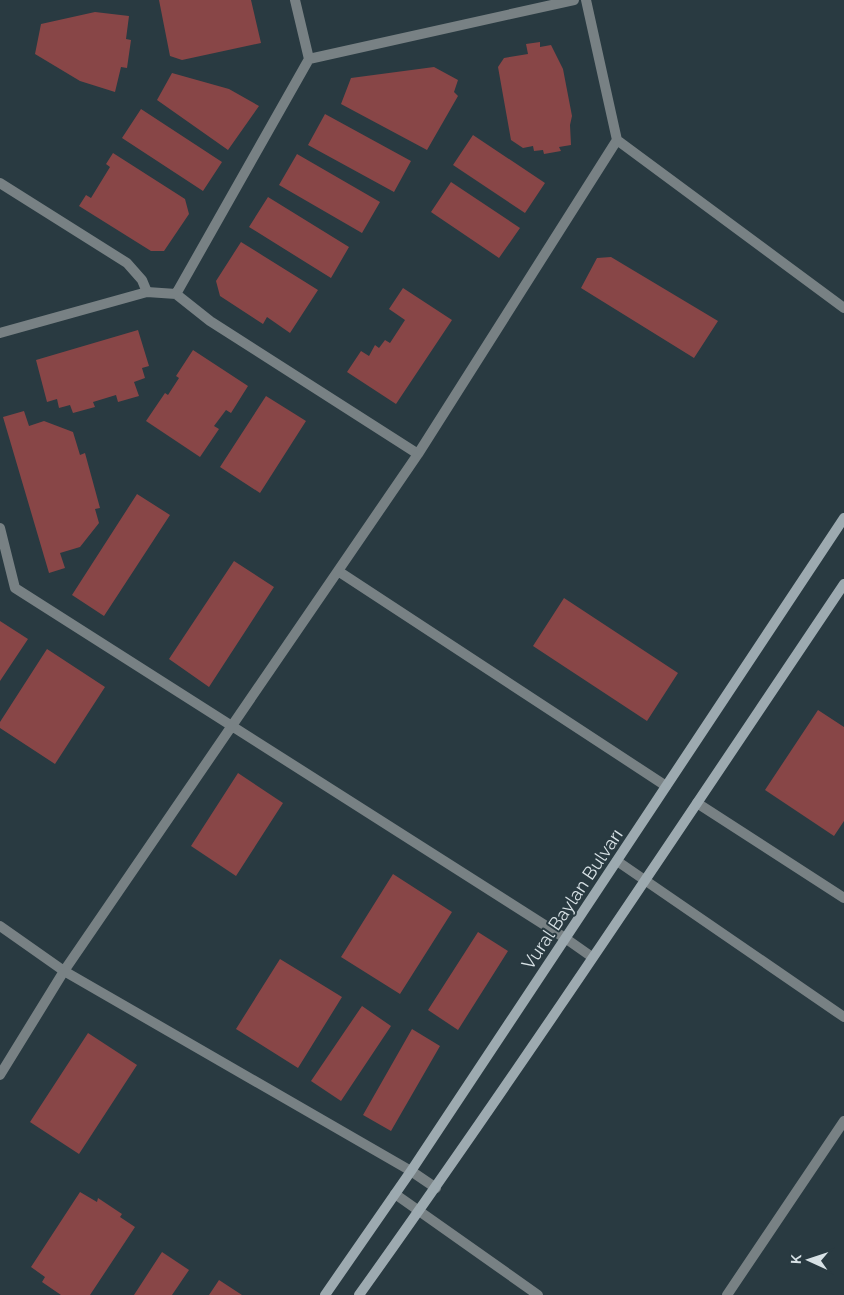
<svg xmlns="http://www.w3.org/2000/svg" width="844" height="1295" font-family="Raleway,sans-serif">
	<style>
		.building { fill: #884647 }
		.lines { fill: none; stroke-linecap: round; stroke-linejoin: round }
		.service { stroke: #788184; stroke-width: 10 }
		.minor { stroke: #788184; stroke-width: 10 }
		.secondary { stroke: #9daab0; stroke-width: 10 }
		.labels { text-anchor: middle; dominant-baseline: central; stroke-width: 4; stroke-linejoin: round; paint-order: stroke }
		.street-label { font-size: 18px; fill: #d8e2e6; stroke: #293a41 }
	</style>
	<rect width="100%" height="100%" fill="#293a41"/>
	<path class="building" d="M159 0H251L261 43 182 60 170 56Z
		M95 12 129 16 126 39 131 40 127 68 121 67 115 92 80 81 35 54 41 24Z
		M540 42V47L551 45 563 69 572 116 570 125 571 145 559 147 561 151 544 154 543 150 534 151 533 146 523 148 511 140 498 67 504 58 528 54 526 44Z
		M434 67 458 80 454 92 458 96 427 150 341 104 351 78Z
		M172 73 229 89 259 106 228 150 157 100Z
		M141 109 222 162 203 191 122 138Z
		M325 114 411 161 394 192 308 145Z
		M473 135 545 183 525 213 453 165Z
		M113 153 185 199 189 214 164 251H151L79 206 86 195 91 198 110 167 106 164Z
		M297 154 380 202 362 233 279 185Z
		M451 182 520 228 499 258 431 212Z
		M268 197 349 247 331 278 249 227Z
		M241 242 318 290 290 333 267 317 263 324 220 296 216 281Z
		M611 257 718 321 694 358 581 288 597 258Z
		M403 288 452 320 396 404 347 372 361 351 369 356 375 345 379 348 385 340 390 343 405 320 389 309Z
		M138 330 149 366 142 368 145 378 134 382 139 396 118 402 116 395 93 402 95 407 73 413 70 405 59 408 57 399 47 402 36 360Z
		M193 350 248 386 231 413 226 410 214 426 219 429 200 457 146 421 165 393 168 395 179 378 176 376Z
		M266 396 306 421 260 493 220 467Z
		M24 411 29 426 44 421 73 432 80 455 85 453 100 508 95 509 99 523 80 547 60 553 65 568 49 573 3 417Z
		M137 494 170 515 104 616 72 595Z
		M234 561 274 587 209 687 169 659Z
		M564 598 678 673 647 721 533 646Z
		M0 621 28 639 0 681Z
		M47 649 105 687 55 764 0 728V722Z
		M818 710 844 727V821L834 836 765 790Z
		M238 773 283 803 236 876 191 846Z
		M393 874 452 912 400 994 341 957Z
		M478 932 508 951 458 1030 428 1010Z
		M280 959 342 997 298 1068 236 1029Z
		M362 1006 391 1026 341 1101 311 1081Z
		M412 1029 440 1046 391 1131 363 1115Z
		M88 1033 137 1065 79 1154 30 1122Z
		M80 1192 97 1202 98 1198 122 1214 120 1217 135 1227 90 1295H61L42 1282 45 1277 31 1267Z
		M162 1252 189 1270 172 1295H134Z
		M219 1280 242 1295H209Z"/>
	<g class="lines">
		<path class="service" d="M0 183 127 263 142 280 147 292"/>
		<path class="minor" d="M295 0 309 59
			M617 140 844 308
			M0 333 147 292 176 294
			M418 454 210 321 176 294 309 59 574 0
			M0 528 15 588 565 938 592 957
			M338 571 666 786
			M697 803 844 898
			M617 861 844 1017
			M0 926 64 971 411 1171 436 1188
			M0 1075 64 971 418 454 617 140 586 0
			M395 1194 538 1295
			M727 1295 844 1121"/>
		<path class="secondary" d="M325 1295 411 1171 844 518
			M359 1295C526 1061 684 822 844 584"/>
	</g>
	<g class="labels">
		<g class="street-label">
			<text transform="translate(572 899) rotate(-56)">Vural Baylan Bulvarı</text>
		</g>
	</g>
	<g transform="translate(809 1260) rotate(273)" stroke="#293a41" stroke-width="4" paint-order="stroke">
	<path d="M0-4L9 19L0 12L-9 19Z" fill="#d8e2e6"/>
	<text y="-8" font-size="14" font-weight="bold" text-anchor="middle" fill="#d8e2e6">K</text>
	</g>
</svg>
